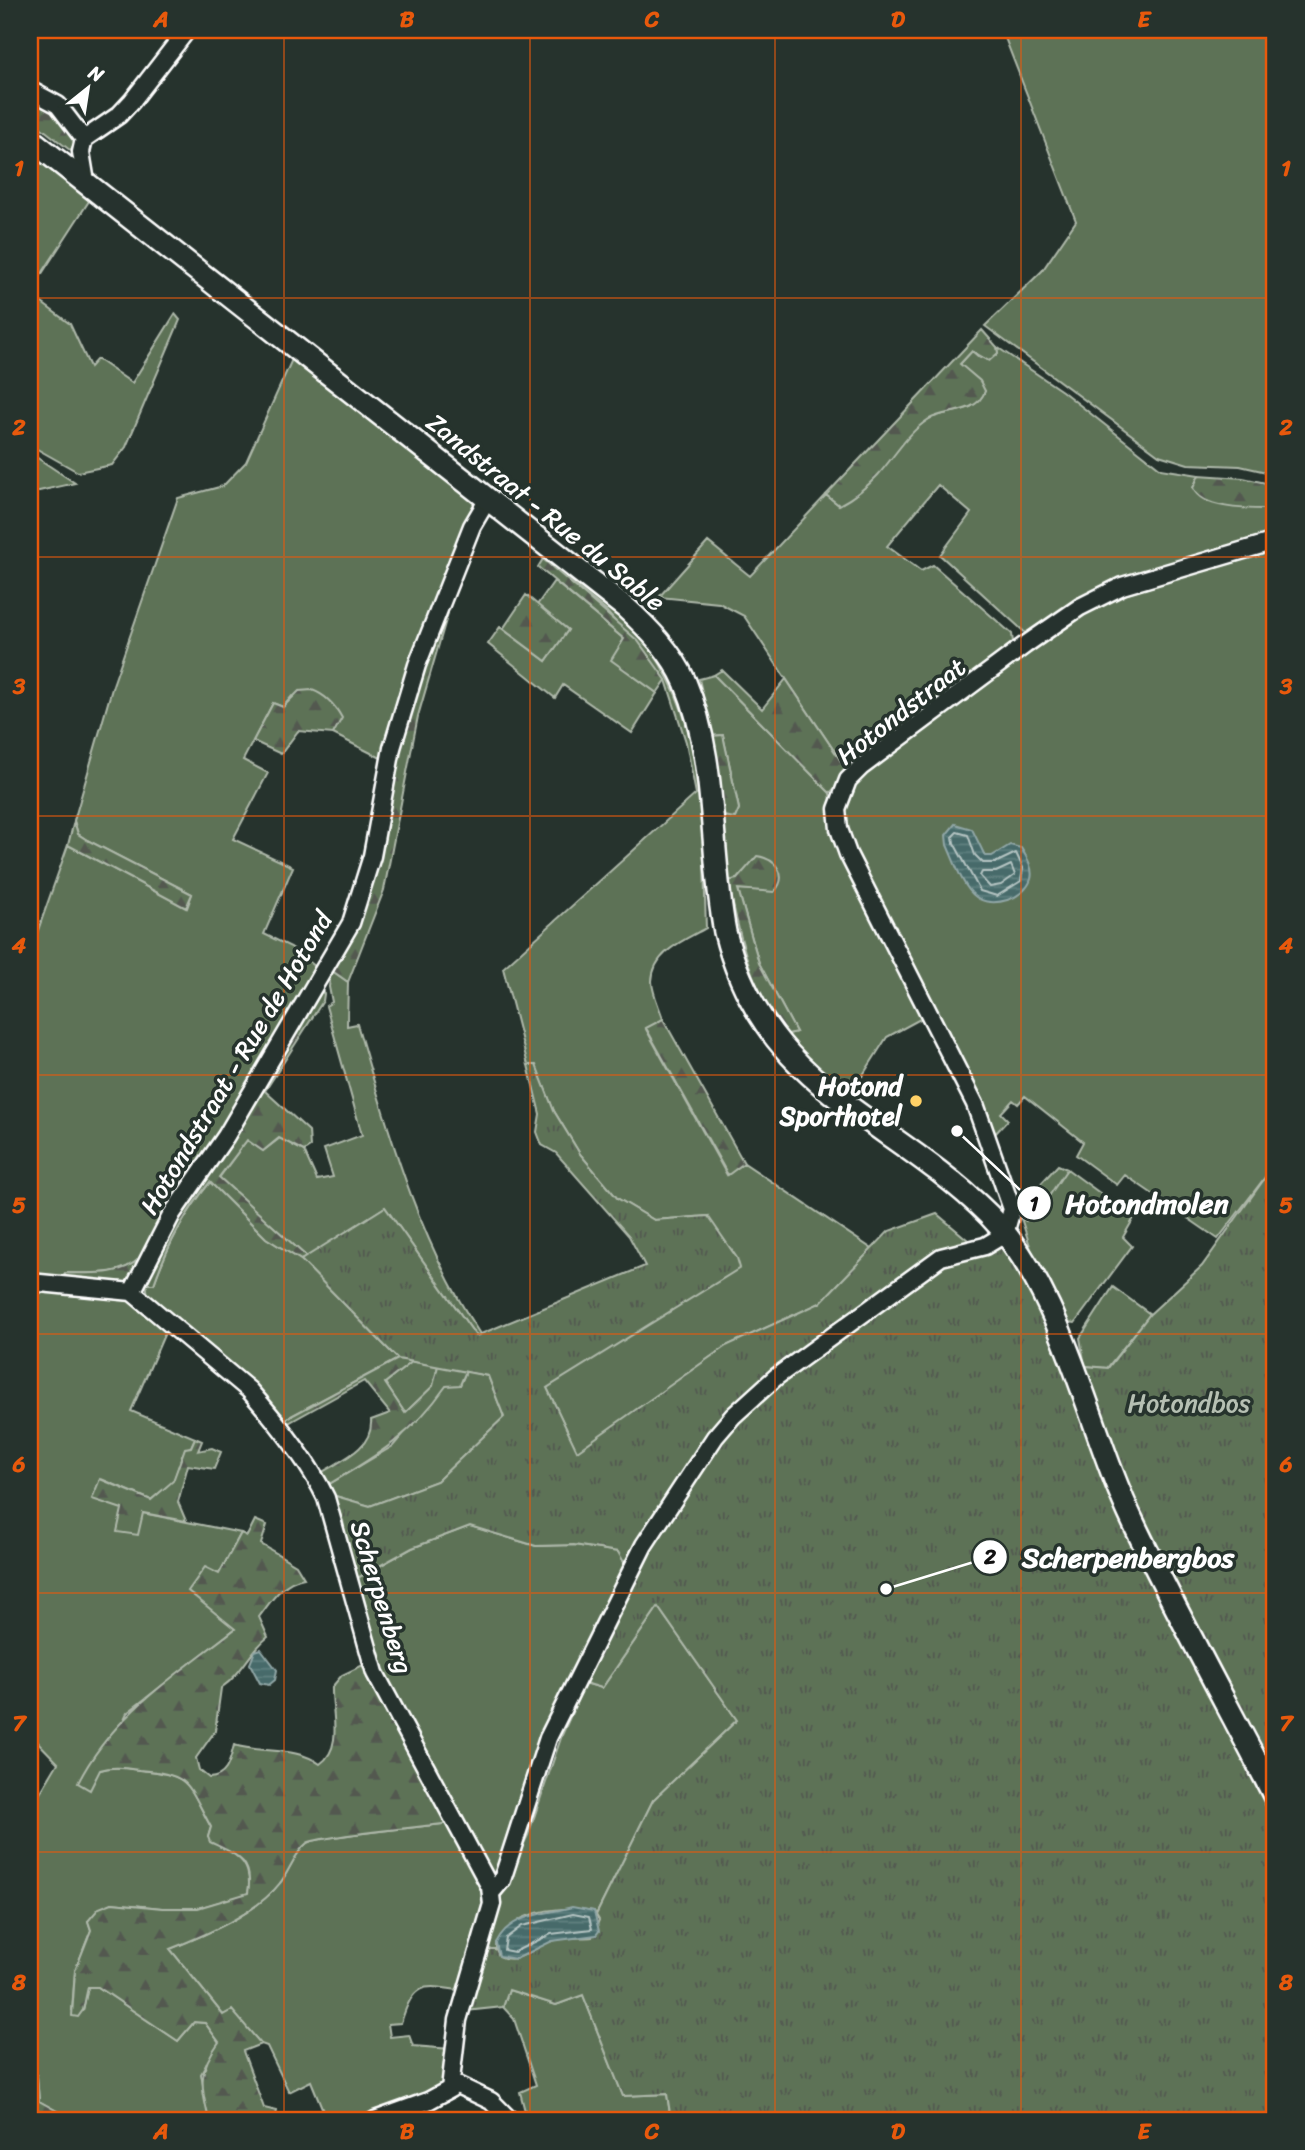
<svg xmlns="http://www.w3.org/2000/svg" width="1305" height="2150" font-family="Sriracha,sans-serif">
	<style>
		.grass { fill: #5d7256; stroke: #aeb8aa; stroke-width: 2 }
		.forest { fill: url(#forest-firs); stroke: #aeb8aa; stroke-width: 2 }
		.park { fill: url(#park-tufts); stroke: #aeb8aa; stroke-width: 2 }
		.water { fill: url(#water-rules); stroke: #90a6a6; stroke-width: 2 }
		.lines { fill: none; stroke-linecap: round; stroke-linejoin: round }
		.shore { stroke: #b5c4c3; stroke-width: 2 }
		.minor-casing { stroke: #fff; stroke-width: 21 }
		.major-casing { stroke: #fff; stroke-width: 26 }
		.minor { stroke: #26332d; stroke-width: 16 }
		.major { stroke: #26332d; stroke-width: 21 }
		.grid { fill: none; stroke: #e8590c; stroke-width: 2; stroke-opacity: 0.55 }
		.poi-dot { fill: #ffd166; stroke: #26332d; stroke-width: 2.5 }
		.labels { text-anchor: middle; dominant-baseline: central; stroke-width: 7; stroke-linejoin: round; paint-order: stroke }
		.street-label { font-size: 26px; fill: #fff; stroke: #26332d }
		.poi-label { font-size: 26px; font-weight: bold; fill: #fff; stroke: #26332d; text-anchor: end }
		.park-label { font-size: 26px; fill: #b6c0b3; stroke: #26332d }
		.leader { fill: none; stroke: #fff; stroke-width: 2.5 }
		.callout-dot { fill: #fff; stroke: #26332d; stroke-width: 2.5 }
		.mark-label { font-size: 21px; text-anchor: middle; font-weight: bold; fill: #111 }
		.callout-label { font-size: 28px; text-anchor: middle; font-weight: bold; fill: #fff; stroke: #26332d; stroke-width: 7; stroke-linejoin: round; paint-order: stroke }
		.neatline { fill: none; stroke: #e8590c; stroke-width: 2.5 }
		.grid-label { font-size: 23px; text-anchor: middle; font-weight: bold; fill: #e8590c }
	</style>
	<defs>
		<pattern id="forest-firs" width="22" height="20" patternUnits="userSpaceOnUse" patternTransform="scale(1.75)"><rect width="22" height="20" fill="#5d7256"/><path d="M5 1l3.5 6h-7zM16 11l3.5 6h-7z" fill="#525950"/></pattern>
		<pattern id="park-tufts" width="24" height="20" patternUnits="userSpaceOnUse" patternTransform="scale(1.75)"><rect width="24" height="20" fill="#5d7256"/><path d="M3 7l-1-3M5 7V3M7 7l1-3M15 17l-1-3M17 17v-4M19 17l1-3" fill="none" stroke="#525950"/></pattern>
		<pattern id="water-rules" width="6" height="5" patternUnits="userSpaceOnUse" patternTransform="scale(1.75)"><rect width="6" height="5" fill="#466b6a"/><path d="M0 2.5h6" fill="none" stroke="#628180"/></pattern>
	</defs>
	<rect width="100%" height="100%" fill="#26332d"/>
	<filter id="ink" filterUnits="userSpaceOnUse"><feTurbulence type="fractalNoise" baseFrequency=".0143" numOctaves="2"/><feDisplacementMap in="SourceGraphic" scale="14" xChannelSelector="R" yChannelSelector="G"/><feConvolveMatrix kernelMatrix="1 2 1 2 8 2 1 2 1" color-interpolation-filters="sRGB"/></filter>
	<g filter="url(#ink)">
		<path class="grass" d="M1002 30H1275V474L1240 466 1188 464 1159 455 985 326 1042 271 1076 221Z
			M30 151 91 198 30 292Z
			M38 300 70 324 90 367 97 359 132 383 175 314 180 320 126 447 112 465 78 472 30 445V307Z
			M997 347 1062 391 1161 469 1199 475 1193 488 1225 505 1267 509 1275 492V538L1170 567 1031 638 940 555 971 513 938 485 887 546 921 571 933 565 1012 634 1014 651 849 773 744 616 719 603 659 597 708 542 750 576 826 495 839 505C879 481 895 440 929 419 947 409 976 415 985 391L960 364 972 351 980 358 998 354Z
			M293 357 478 504 387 761 333 734 337 725 292 696 283 707 273 703 243 760 268 773 233 839 293 867 264 934 291 947 321 971 200 1170H185L172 1185 176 1203 146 1263 140 1259C119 1277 92 1273 66 1273L64 1284 30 1277V953L68 845 187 908 192 894 87 840 78 834 74 821 113 685 178 498 223 486 246 462Z
			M30 453 75 483 30 493Z
			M1275 549V1164L1218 1239 1125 1175 1117 1185 1076 1155 1083 1142 1025 1096 1018 1104 1013 1100 1001 1113 1008 1120 995 1134 845 830C844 797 847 793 870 768L1086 612 1114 598Z
			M546 556C573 578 605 599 629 624 709 704 702 824 706 928 684 940 653 952 652 981 652 993 660 1008 663 1019L646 1029 727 1175 744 1163 872 1249 820 1303 726 1346 577 1452 547 1388 708 1216 654 1220 617 1198 580 1154 554 1111 536 1066 528 1065 503 968 696 794 686 742 666 680 606 611 543 559Z
			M554 581 624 639 612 660 657 693 632 733 563 685 555 698 488 644 500 627 546 661 568 630 537 605Z
			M714 675 830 793 833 813 924 1017 887 1037 849 1097 784 1035 796 1032 759 963 738 889 774 891 743 872 737 879 728 881 723 816 735 818 739 809 723 735 712 736 699 679Z
			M331 970 348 982 347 1026 357 1024C388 1130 418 1241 480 1334L476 1336 385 1207 307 1257 219 1178 247 1140 263 1151 280 1138 304 1151 317 1180 333 1177 324 1149 362 1135 326 1006 332 1002 329 987Z
			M1067 1169 1134 1218 1123 1237 1132 1246 1075 1323 1069 1322 1065 1316 1031 1249 1021 1218 1026 1220Z
			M210 1182 266 1238 301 1260 398 1359 280 1422 148 1297 146 1281 154 1284C167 1246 185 1213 210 1182Z
			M30 1287 53 1293 132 1301 167 1328 131 1411 195 1438 191 1447 185 1449 173 1482 151 1500 101 1479 143 1513 241 1533 219 1574 236 1628 127 1713 100 1770C113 1766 125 1768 139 1770 192 1774 187 1783 211 1827L208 1837C233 1854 254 1859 248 1894L198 1908H162L112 1903 88 1921 91 1930 75 1971 72 2010H83L88 1987H98L178 2041 194 2022 205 2023 219 2042 201 2074 209 2120H73L39 2101 37 2076 30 2064V1810L58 1763 30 1734Z
			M1113 1287 1150 1314 1107 1368 1085 1366 1080 1338Z
			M1035 1299 1048 1327 1091 1444 1275 1817V1824L1127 1534Z
			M413 1361 438 1366 433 1386 405 1413 385 1383Z
			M466 1371 488 1376 504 1417 437 1481 370 1506 332 1495 326 1486 393 1446 446 1385H460Z
			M470 1526 536 1546 574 1545 619 1552 625 1564 613 1597 561 1709 554 1707 499 1879 496 1881 373 1657 352 1581 412 1548Z
			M658 1607 737 1720 653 1800 596 1915 594 1911C572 1907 542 1908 521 1919 512 1924 503 1936 496 1943V1949H485L506 1880 528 1835 562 1735 585 1683 602 1688Z
			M451 1823 490 1891 464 1991C424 1985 414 1980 401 2023L388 2024 390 2037 409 2035 413 2046 451 2049 445 2085C401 2109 378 2120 327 2120L311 2081 289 2092 267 2046 261 2044 232 2011 223 2015 170 1949C205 1935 256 1914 280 1883 289 1871 295 1852 307 1843 316 1836 429 1826 451 1823Z
			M509 1990 556 2005 583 1995 623 2096 667 2094 671 2120H531L526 2115 520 2092 536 2085 514 2019 503 2007Z
			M30 2105 55 2120H30Z"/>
		<path class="forest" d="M30 93 45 102 78 138 75 154 30 119Z
			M982 330 997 347 998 353 989 361 972 351 960 364 980 381 985 391C976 415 947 409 929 419 907 433 895 456 878 475 867 487 854 497 839 505L826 495Z
			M1199 475 1243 478 1275 485 1273 499 1267 509C1246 509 1202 509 1193 488Z
			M543 559 638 641 666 680 657 693 611 660 624 639 538 567Z
			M526 595 568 630 546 661 503 629Z
			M444 609 448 613 418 716 384 890 348 982 331 970 419 682Z
			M722 670 762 709 786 679 849 773 830 793 714 675Z
			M312 690C326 695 335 705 342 718L333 734 298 731 281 754 253 741 273 703 283 707 299 691Z
			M723 735 739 809 735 818 723 816 712 736Z
			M74 821 78 834 87 840 192 894 186 908 68 845Z
			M757 856C777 859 789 876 774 892L738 889 759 963 796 1032 784 1035C750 985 740 939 728 881L737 879Z
			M318 987 324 994 323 1001 265 1091 309 1131 310 1147 304 1151 279 1138 263 1151 247 1140 219 1177 307 1257 301 1260 266 1238 210 1182C185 1213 167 1246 154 1284H147L176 1203 171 1197 172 1185 189 1167 200 1170Z
			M663 1019 744 1163 728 1175 646 1028Z
			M1058 1165 1067 1169 1047 1199 1026 1221 1021 1218 1017 1211 1022 1204Z
			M140 1258 146 1263 126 1285 64 1284 65 1273C92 1273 119 1277 140 1258Z
			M398 1359 413 1361 385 1383 405 1413 433 1386 438 1366 466 1371 460 1385 446 1386C411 1436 378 1455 326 1486L319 1474C341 1460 373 1449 371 1420L390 1413 364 1381 283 1426 280 1422Z
			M195 1438 202 1441 198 1451 212 1448 221 1452 214 1469 188 1465 178 1502 186 1521 143 1513 138 1535 117 1532 122 1509 92 1499 100 1479 151 1500 173 1481 185 1448 191 1447Z
			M255 1520 267 1525 261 1544 296 1565 304 1578C283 1581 271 1601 259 1617L268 1637C249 1652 242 1674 221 1688L215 1731 196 1758 199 1770 209 1778C228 1777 230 1760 234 1745 263 1754 295 1746 320 1764 344 1747 331 1712 332 1687L342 1675 363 1665 451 1823C429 1826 316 1836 307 1843 295 1852 289 1872 280 1883 256 1914 205 1935 170 1949L223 2015 232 2010 261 2044 243 2051 264 2108 277 2111 275 2120H209C201 2085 197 2072 219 2042L205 2023 194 2022 178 2041 98 1987H88L83 2010 78 2017 72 2016 75 1971 91 1930 88 1921 99 1908 112 1903 162 1908H198L248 1893C254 1860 237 1855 210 1842L208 1837 211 1827C187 1783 191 1774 139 1770 125 1768 113 1766 100 1770L90 1790 78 1783C112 1715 176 1675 235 1629L188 1591 205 1567 219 1574 241 1533 247 1536Z
			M30 2064 37 2076 39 2101 73 2120H55L30 2105Z"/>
		<path class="park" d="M528 1065H536L554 1111 580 1154 617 1198 654 1220 708 1216 737 1258 740 1268 547 1388 577 1451 726 1346 820 1303 889 1231 937 1214 974 1245 994 1235 1035 1299 1127 1534 1275 1824V2120H671L667 2094 623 2096 583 1995 556 2005 509 1990 503 2007 465 2011 485 1949H496L499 1956C519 1966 534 1946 552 1941 564 1937 580 1938 592 1937L599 1920 596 1915 653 1800 737 1720 658 1607 602 1688 585 1683 624 1602 613 1596 625 1564 618 1552 574 1545 536 1546 470 1526 412 1548 352 1581 343 1521 332 1495 370 1506 437 1481 504 1417 488 1376 398 1359 301 1260 385 1207 476 1336 645 1266 629 1236 556 1153 542 1145 537 1132 540 1114Z
			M1275 1164V1774L1152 1540 1121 1467 1085 1366 1108 1368 1150 1314 1202 1266Z"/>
		<path class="water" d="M955 824 972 829 985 856H992L1010 845 1021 848C1026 856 1034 868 1031 879 1025 899 992 909 976 897 962 887 954 860 947 845L946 835Z
			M261 1649 277 1670 275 1680 269 1685 260 1683 250 1664 255 1651Z
			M572 1907 594 1911 599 1931 596 1935 552 1941 516 1959 499 1956 496 1943C510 1913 544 1915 572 1907Z"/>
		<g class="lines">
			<path class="shore" d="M957 832 968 835 975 855 983 863H995L1016 853 1023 868 1021 881 997 896 980 891 954 843 953 836Z
				M1011 865 1015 875 1001 885 990 887 980 876 982 872H996Z
				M573 1914 589 1917 592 1929 551 1934 514 1952 504 1950 506 1938 522 1926Z"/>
			<g class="minor-casing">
				<path id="minor" d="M30 90 58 105 84 139
					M86 182 81 152 84 139 119 115 132 101 187 30
					M30 1282 132 1292 249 1390C277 1422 308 1460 326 1498L375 1673 490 1887 492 1904 458 2020 450 2089 428 2101 375 2120
					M132 1292 172 1214 226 1136 351 923 372 856 392 748 417 665 472 526 488 499
					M492 1892 502 1880 548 1738 644 1545 715 1437 733 1416 776 1377 941 1257 985 1246 1005 1234 1012 1209 975 1104 848 854 839 829 837 809 848 780 861 767 1025 645 1080 607 1122 586 1275 541
					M453 2083 491 2101 510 2120"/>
			</g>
			<g class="major-casing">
				<path id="major" d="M30 139 625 607C648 628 672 652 685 682 718 760 709 850 725 932 765 1090 887 1114 989 1215 1064 1291 1087 1427 1134 1524 1178 1616 1228 1706 1275 1797"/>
			</g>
			<use href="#minor" class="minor"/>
			<use href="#major" class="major"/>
		</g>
	</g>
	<path class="grid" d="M284 30V2120M530 30V2120M775 30V2120M1021 30V2120M30 298H1275M30 557H1275M30 816H1275M30 1075H1275M30 1334H1275M30 1593H1275M30 1852H1275"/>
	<circle class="poi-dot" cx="916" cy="1101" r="7"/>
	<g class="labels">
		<g class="street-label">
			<text transform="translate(546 512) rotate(39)">Zandstraat - Rue du Sable</text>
			<text transform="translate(901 711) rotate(-38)">Hotondstraat</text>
			<text transform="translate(236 1063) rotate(-59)">Hotondstraat - Rue de Hotond</text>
			<text transform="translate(382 1597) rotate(73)">Scherpenberg</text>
		</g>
		<g class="poi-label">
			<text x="902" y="1086">Hotond<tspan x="902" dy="30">Sporthotel</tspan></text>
		</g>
		<g class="park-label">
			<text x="1189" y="1403">Hotondbos</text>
		</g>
	</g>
	<path class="leader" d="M957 1131L1034 1203M886 1589L990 1557"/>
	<g class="callout-dot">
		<circle cx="957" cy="1131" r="7"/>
		<circle cx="886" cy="1589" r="7"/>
		<circle cx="1034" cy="1203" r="18"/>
		<circle cx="990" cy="1557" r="18"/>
	</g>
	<g class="mark-label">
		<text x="1034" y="1211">1</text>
		<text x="990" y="1564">2</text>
	</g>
	<g class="callout-label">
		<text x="1147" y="1213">Hotondmolen</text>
		<text x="1128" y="1567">Scherpenbergbos</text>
	</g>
	<rect width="1305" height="2150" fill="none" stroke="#26332d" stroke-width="77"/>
	<g transform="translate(88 88) rotate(30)" stroke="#26332d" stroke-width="5" paint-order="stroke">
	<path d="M0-5L12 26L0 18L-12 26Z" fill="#ffffff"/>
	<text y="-10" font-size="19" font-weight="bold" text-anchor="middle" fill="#ffffff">N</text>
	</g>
	<rect x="38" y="38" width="1228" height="2074" class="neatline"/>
	<g class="grid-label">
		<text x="161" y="27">A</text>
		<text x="407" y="27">B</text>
		<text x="652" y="27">C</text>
		<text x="898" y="27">D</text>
		<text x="1144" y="27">E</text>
		<text x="19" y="176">1</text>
		<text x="1286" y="176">1</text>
		<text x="19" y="435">2</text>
		<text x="1286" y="435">2</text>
		<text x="19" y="694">3</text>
		<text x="1286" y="694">3</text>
		<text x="19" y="953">4</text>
		<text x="1286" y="953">4</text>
		<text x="19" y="1213">5</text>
		<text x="1286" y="1213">5</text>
		<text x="19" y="1472">6</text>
		<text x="1286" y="1472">6</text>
		<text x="19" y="1731">7</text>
		<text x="1286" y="1731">7</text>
		<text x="19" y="1990">8</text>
		<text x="1286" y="1990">8</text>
		<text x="161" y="2139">A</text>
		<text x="407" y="2139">B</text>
		<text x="652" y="2139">C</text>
		<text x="898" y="2139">D</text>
		<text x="1144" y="2139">E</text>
	</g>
</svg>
